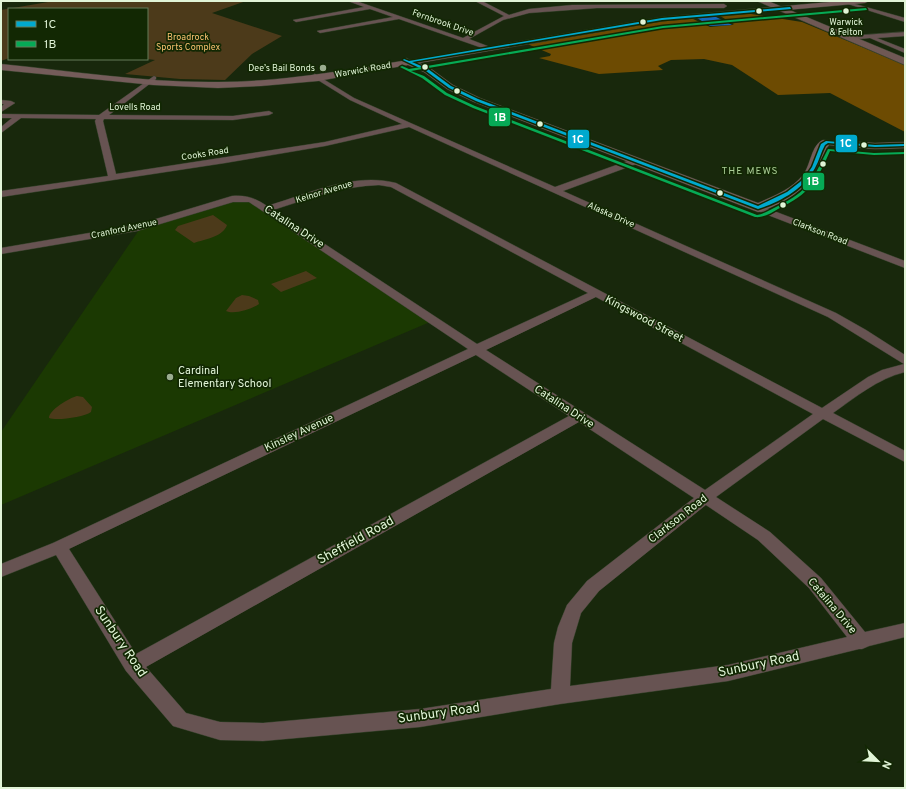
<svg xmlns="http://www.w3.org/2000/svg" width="906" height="789" font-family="Overpass,sans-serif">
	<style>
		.built { fill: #1b3902 }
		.green { fill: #4c3a1a }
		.forest { fill: #6d4b02 }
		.water { fill: #1567b9 }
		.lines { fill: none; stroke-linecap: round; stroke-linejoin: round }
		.street-casing { stroke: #35422b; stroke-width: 1 }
		.secondary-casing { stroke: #35422b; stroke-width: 1 }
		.primary-casing { stroke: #35422b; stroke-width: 1 }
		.street { fill: #675352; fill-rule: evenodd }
		.secondary { fill: #745c5a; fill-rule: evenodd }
		.primary { fill: #6f5854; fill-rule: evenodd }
		.bus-1-casing { stroke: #122803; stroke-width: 3 }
		.bus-2-casing { stroke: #122803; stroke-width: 3 }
		.bus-1 { fill: #00a9ce; fill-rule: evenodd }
		.bus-2 { fill: #06aa56; fill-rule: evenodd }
		.bus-dot { fill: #e1f4d7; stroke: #122803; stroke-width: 1.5 }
		.poi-dot { fill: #9bad90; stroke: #122803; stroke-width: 1.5 }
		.labels { text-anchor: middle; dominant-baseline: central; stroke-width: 3.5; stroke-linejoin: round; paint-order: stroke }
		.far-bus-label { font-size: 9px; fill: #e1f4d7; stroke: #122803 }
		.far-street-label { font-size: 9px; fill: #e1f4d7; stroke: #122803 }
		.far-park-label { font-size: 9px; fill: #f8c071; stroke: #122803 }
		.far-poi-label { font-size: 9px; fill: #e1f4d7; stroke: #122803; text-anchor: end }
		.far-neighbourhood-label { font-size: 10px; letter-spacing: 1px; fill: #abce97; stroke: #122803 }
		.street-label { font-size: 11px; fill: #e1f4d7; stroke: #122803 }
		.poi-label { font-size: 11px; fill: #e1f4d7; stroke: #122803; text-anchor: start }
		.near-street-label { font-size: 13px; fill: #e1f4d7; stroke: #122803 }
		.line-badge { stroke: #122803; stroke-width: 1.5 }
		.badge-label { font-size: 11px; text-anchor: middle; font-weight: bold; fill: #fff }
	</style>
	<rect width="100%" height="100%" fill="#18280c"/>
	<path class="built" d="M240 200 252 202 430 322 1 505V432L139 230Z"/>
	<path class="green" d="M54 1H246L212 13 282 36 252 54 225 80 180 79 125 74 155 60 147 59V9H9V58L1 61V10Z
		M213 215 227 225C223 237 205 239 194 243L175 230 178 226Z
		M306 271 317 278 281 292 271 284Z
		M242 295 249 296 258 300 259 304C252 309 234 315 226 311L236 298Z
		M77 396 83 397 92 407 91 412C84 417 57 421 49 418 49 410 69 398 77 396Z"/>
	<path class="forest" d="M745 13 802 22 905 65V132L830 93 778 95 732 65 704 59 671 60 658 66 663 70 599 74 539 58 550 56 551 54 525 43 649 22 691 18 710 27 732 25 734 24 720 16Z"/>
	<path class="water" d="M710 16 716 17 732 25 710 26 697 18Z"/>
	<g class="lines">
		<g class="street-casing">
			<path id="street" d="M348 1H356L463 38 504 16 475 1H482L509 15 529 9 572 5 724 4 727 6 724 8H597L529 13 503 20 469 39 490 47V49L488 50 399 19 320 33 317 31 393 17 370 9 296 22 293 20 364 7Z
				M848 2 905 18V22L848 4Z
				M905 32V36L877 38 905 49V53L870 38 848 40 845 38 848 36Z
				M315 74 354 98 555 187 633 159H639L640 161 639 163 563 191 836 313 866 330 905 355V372C877 379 856 397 833 413L905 451V462L823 419 716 497 770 532 821 578 865 632 905 623V637L869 646 862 649H859L728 681 560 704 420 727 263 741 220 740 173 726 126 671 56 555 1 577V564L53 543 468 349 249 202H233L137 231 1 254V248L136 225 232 196C247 195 255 198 267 206 308 194 353 172 396 183L822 408 868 377 882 370 904 364 828 317 409 127 325 146 225 163 1 197V191L108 176 95 121 96 119 21 118 1 133V127L12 118H1V114L99 115 154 76 156 77V79L109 115 233 116 269 111 273 113 269 115 233 120 104 119 103 121 116 174 325 142 402 124 350 100 313 77 312 76ZM379 185 391 187 588 293 477 344 273 210C308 199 342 186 379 185ZM596 297 813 414 705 490 486 350ZM476 355 569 416 136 654 69 549ZM579 422 694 498 587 581 567 605 558 627 554 643 551 689 420 709 263 723 220 722 186 713 146 667ZM706 505 758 540 809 588 847 637 728 665 570 686 572 643 581 613 599 591Z
				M1 100 11 101 15 103 1 112V107L4 104H1Z
				M758 205 905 261V268L755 210 753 208 755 206Z"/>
		</g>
		<g class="secondary-casing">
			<path id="secondary" d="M841 1H869L865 3 662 21 419 63 430 68 453 85 480 98 758 203C774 196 792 189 803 175 811 165 811 145 823 140L875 143 905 142V148L875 149 829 145C823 153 822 163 817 171 805 191 780 206 758 212L474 102 447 89 424 72 408 65 318 81 261 86 218 88 153 85 1 70V64C73 71 146 83 218 82 280 82 341 71 402 61L406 58 410 60 662 17Z"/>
		</g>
		<g class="primary-casing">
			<path id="primary" d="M757 1H768L905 58V65Z"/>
		</g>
		<use href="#street" class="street"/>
		<use href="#secondary" class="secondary"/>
		<use href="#primary" class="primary"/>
		<g class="bus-1-casing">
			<path id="bus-1" d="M790 7 791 9 662 20 412 62 428 69 451 86 478 99 758 206 787 192 800 182 806 176 812 167 821 144 826 141 875 145 905 144V146L875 147 828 143 825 145C821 152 819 161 815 168 804 189 780 202 758 209L476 101 449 88 426 71 403 60 404 59 409 61 662 18Z"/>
		</g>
		<g class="bus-2-casing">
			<path id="bus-2" d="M866 8 867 10 663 28 411 71 424 76 447 93 475 106 757 215C765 214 771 209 778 206 810 190 812 180 828 149L874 153 905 152V154L874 155 830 151C816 183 810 193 778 209 771 213 764 218 755 217L473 108 445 95 422 78 400 67 402 66 409 69 663 26Z"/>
		</g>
		<use href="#bus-1" class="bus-1"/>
		<use href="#bus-2" class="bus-2"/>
	</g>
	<g class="bus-dot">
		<circle cx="759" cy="11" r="3.5"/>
		<circle cx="846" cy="11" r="3.5"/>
		<circle cx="643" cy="22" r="3.5"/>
		<circle cx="425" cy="67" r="3.5"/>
		<circle cx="457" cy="91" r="3.5"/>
		<circle cx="540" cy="124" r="3.5"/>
		<circle cx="864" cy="145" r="3.5"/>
		<circle cx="823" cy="164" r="3.5"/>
		<circle cx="720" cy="193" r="3.5"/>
		<circle cx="783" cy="205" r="3.5"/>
	</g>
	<g class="poi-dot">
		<circle cx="323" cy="68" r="4"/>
		<circle cx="170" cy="377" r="4"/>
	</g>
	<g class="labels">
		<g class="far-bus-label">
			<text x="846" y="22">Warwick<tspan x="846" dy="10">&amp; Felton</tspan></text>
		</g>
		<g class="far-street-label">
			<text transform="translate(443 23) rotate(19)">Fernbrook Drive</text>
			<text transform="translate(363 70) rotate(-10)">Warwick Road</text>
			<text x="135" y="107">Lovells Road</text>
			<text transform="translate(205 154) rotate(-9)">Cooks Road</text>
			<text transform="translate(324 192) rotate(-17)">Kelnor Avenue</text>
			<text transform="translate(611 215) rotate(24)">Alaska Drive</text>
			<text transform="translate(124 229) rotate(-12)">Cranford Avenue</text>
			<text transform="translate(820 232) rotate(21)">Clarkson Road</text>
		</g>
		<g class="far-park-label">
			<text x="188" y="37">Broadrock<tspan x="188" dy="10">Sports Complex</tspan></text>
		</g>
		<g class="far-poi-label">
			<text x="315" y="68">Dee’s Bail Bonds</text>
		</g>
		<g class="far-neighbourhood-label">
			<text x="750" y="171">THE MEWS</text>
		</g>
		<g class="street-label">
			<text transform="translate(294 227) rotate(33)">Catalina Drive</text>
			<text transform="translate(644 319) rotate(28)">Kingswood Street</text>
			<text transform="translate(564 407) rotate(33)">Catalina Drive</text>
			<text transform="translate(299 433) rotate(-25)">Kinsley Avenue</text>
			<text transform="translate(678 519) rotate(-38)">Clarkson Road</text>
			<text transform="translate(832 606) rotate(50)">Catalina Drive</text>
		</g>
		<g class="poi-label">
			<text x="178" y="371">Cardinal<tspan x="178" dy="13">Elementary School</tspan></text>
		</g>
		<g class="near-street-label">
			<text transform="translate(356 541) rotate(-29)">Sheffield Road</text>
			<text transform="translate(120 642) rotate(56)">Sunbury Road</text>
			<text transform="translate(759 665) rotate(-12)">Sunbury Road</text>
			<text transform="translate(439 714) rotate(-8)">Sunbury Road</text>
		</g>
	</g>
	<g class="line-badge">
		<rect x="488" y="107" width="23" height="20" rx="4" fill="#06aa56"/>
		<rect x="567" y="129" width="23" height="20" rx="4" fill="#00a9ce"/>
		<rect x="835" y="134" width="23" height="19" rx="4" fill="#00a9ce"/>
		<rect x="802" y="172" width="23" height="19" rx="4" fill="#06aa56"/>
	</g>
	<g class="badge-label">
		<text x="500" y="121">1B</text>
		<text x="578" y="143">1C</text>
		<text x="846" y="147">1C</text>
		<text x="813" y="185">1B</text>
	</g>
	<rect width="906" height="789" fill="none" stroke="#e1f4d7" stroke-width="4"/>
	<rect x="8" y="8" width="140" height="52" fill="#122803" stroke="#657a58"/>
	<rect x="16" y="21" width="20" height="6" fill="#00a9ce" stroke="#657a58"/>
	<text x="44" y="28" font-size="12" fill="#e1f4d7">1C</text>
	<rect x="16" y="41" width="20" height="6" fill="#06aa56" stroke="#657a58"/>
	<text x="44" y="48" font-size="12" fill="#e1f4d7">1B</text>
	<g transform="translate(878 761) rotate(114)" stroke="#122803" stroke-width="3" paint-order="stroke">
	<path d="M0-3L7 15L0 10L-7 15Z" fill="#e1f4d7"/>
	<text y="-6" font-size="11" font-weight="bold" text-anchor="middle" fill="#e1f4d7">N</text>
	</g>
</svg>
